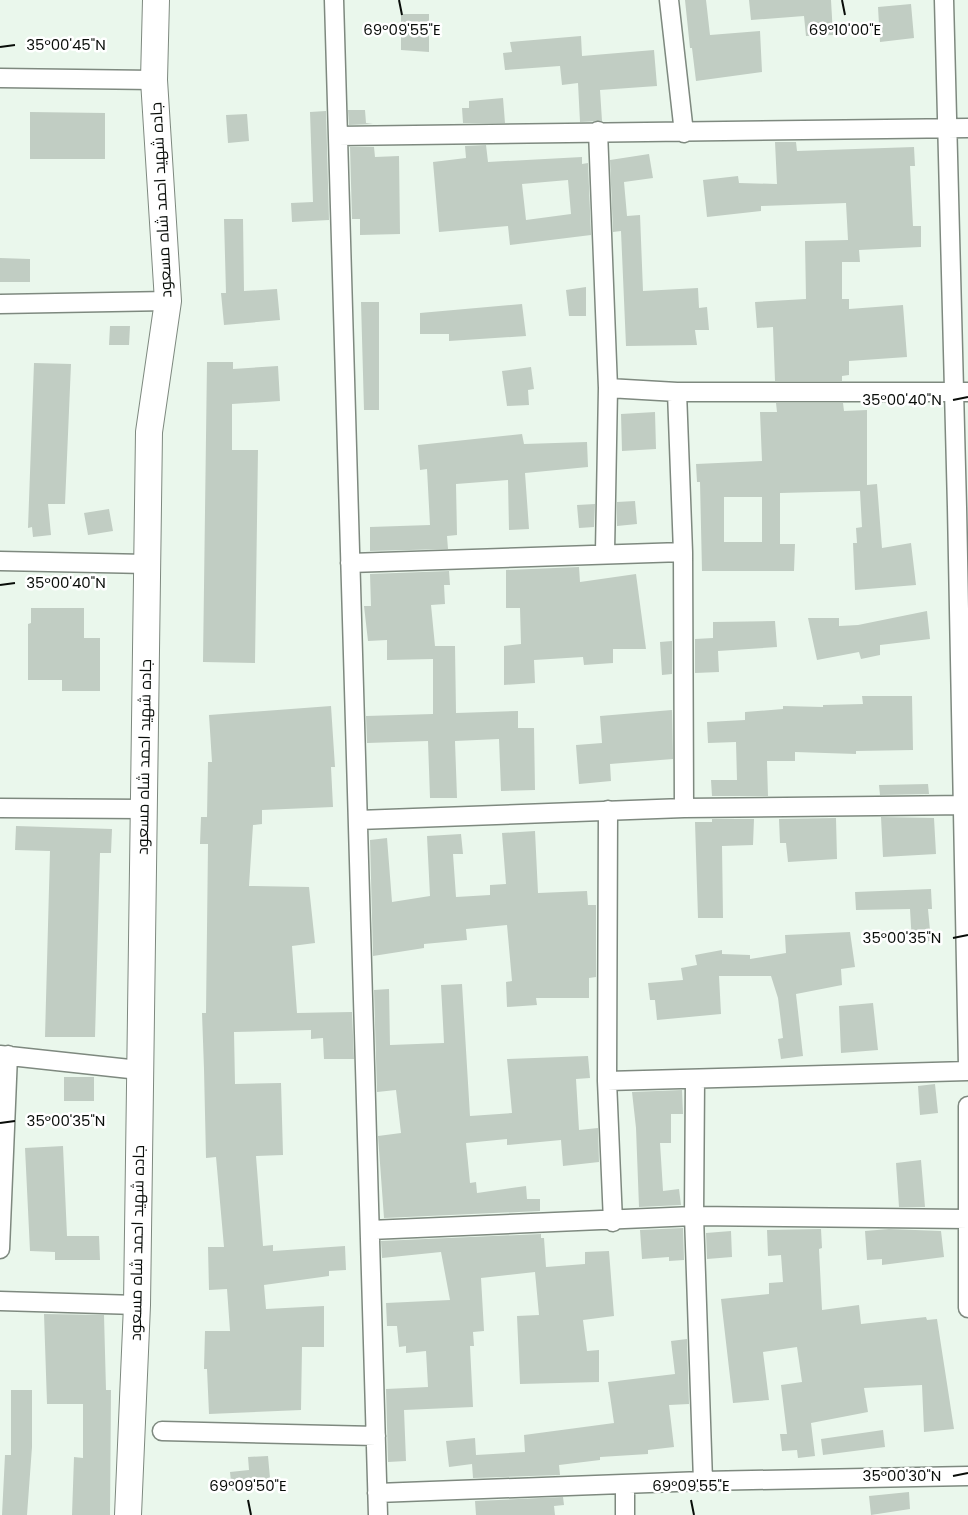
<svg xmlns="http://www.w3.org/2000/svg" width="968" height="1515" font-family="Poppins,Cairo,sans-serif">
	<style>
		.building { fill: #c1cdc3; fill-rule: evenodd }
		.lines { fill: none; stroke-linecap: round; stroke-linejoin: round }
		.minor-casing { stroke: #7e897f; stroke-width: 21 }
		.secondary-casing { stroke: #7e897f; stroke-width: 28 }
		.minor { stroke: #fff; stroke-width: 18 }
		.secondary { stroke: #fff; stroke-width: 26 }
		.ticks { fill: none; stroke: #090d09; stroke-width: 2 }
		.labels { text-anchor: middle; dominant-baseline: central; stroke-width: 5; stroke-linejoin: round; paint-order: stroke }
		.street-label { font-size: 16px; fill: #090d09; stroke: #fff }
		.ticks-label { font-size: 15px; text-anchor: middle; fill: #090d09; stroke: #fff; stroke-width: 5; stroke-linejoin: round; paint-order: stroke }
	</style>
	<rect width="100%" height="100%" fill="#eaf7ec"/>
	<path class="building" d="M685 0H706L710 35 760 31 762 72 696 81 692 48H690Z
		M749 0H831L833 35 806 36 804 16 751 20Z
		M911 4 914 38 880 42 878 7Z
		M401 14H429V52L401 50Z
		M581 36 582 56 654 50 657 86 600 90 602 121 580 122 578 83 562 85 560 66 505 70 503 53 512 52 510 42Z
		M503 98 505 123H463L462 108H469V101Z
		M348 110H365L366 123 373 124 349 125Z
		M326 111 329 220 292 222 291 203 313 202 310 112Z
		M30 112 105 113V159H30Z
		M247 114 249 141 228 143 226 115Z
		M775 142H796L797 151 914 147 915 166H910L913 226H921V247L859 250 860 262H842V299H849V309L903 305 907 357 849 361V375L842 376V381H775L773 327 757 328 755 302 806 299 805 241 848 240 846 203 761 206V211L707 217 703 180 738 176 739 183 777 184Z
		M486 145 488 162 582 157V164L588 163 591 235 510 245 508 226 439 232 433 162 466 158 465 146ZM568 180 571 214 526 220 522 184Z
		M350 147H374L375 157 399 156 400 234 360 235V219H352Z
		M649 154 653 178 624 182 627 216 640 215 643 291 698 288 699 308 707 307 709 330H695L697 345 626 346 621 231 613 232 610 160Z
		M224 219H243L244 291 277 289 280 320 224 325 221 293H226Z
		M0 258 30 259V282H0Z
		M586 287V316H569L566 290Z
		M361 302H379V410H364Z
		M522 304 526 336 449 341V334H420V313Z
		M110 326H130L129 345H109Z
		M207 362H233V369L278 366 280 401 232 404V450H258L255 663 203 662Z
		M34 363 71 364 65 504H48L51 535 33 537 32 527 28 528Z
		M531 367 534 389 528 390 529 405 507 406 502 371Z
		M776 403H843L844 411 867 410V485L877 484 882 548 911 543 916 585 855 590 853 543H857L856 528 862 527 860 491 780 493V544H795L794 571H702L700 482H697L696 464 762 461 760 412H777ZM724 497H762V542H724Z
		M655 412 656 449 622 451 621 414Z
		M522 434 524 444 587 442 588 467 525 473 529 529 509 530 508 480 456 484 457 535 447 536 448 549 370 551V527L430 525 427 469 420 470 418 445Z
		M635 501 637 524 617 526V502Z
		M595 504 594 527 579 528 577 505Z
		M109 509 113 531 88 535 84 513Z
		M579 567 580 582 636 574 646 649H613V663L584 665 583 657 534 660 535 683 504 685V646L521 644 520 608H506V570Z
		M449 571 450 585H444L445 604 431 605 435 646H455L456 713 518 711V728H534L535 790 501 791 499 739 455 741 457 798H430L428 741 367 743 366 716 433 714V659L387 660V640L368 641 364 606H371L370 574Z
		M31 608H84V638H100V691H62V680H28V624L31 623Z
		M927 611 930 639 880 645V655L861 659 859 652 817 660 808 618H839V626L858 625Z
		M775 621 777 647 718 651 719 672 695 673V639L713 638V622Z
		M672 641V674L662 675 660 642Z
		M862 696H912L913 750 856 751V754L795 752V761H767L768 796H712L711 780H737L736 742 708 743 707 722 745 720V712L783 709V706L823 707V705L863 704Z
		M331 706 335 767H331L333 807 262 810V824L253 825 249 886 309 887 315 943 292 946 297 1013 352 1012 354 1059H324L323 1038 311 1039V1030L234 1032 235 1084 281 1083 283 1155 256 1156 263 1246 273 1245V1251L345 1246 346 1270 329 1271V1276L264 1285 266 1309 324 1306V1347H302L301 1410 209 1414 207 1369H204L205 1331H230L227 1289 209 1290 208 1247H224L216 1157 206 1158 204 1069 202 1013H206L208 844H200L201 817H207L208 762H212L209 715Z
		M672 710 673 759 610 764 611 781 579 784 576 745 602 743 600 716Z
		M928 784 929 794 880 795 879 785Z
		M881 817 934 818 936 854 883 857Z
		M836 818 837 859 788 862 786 843H780L779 819Z
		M712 819H754L753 845 722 846 723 918H698L695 822H712Z
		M16 826 112 829 111 853H100L95 1037H45L50 851 15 850Z
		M535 831 538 893 587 891 588 905H596V977L589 978V998H536L537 1005 507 1007 506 982 512 981 507 925 466 929 467 940 424 944V948L373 956 370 840 387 838 392 902 430 896 427 836 461 834 463 854H453L456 897 490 895V885L506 884 502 833Z
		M931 889 932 909H928L931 941 912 943 910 909 856 910 855 892Z
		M850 932 855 967 841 969 842 985 796 994 803 1056 781 1059 778 1039 783 1038 778 998 771 976H719L721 1014 657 1020 655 1000H650L648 983 683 980 681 968 697 965 695 955 722 950V954L750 955V959L786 953 785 935Z
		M462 984 470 1116 512 1113 507 1059 588 1056 590 1078 576 1079 579 1130 598 1128 599 1162 563 1166 561 1140 507 1145V1139L466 1143 470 1183 476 1182 477 1193 526 1186 527 1199H540V1211L384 1218 378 1136 401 1133 396 1090 377 1092 374 990 389 989 390 1045 444 1043 441 985Z
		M873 1003 878 1050 841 1053 839 1006Z
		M64 1077H94V1101H64Z
		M935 1084 938 1113 920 1115 918 1086Z
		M682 1090 683 1114H671V1143H660L663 1191 679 1189 681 1205 639 1207 636 1128 632 1092Z
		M63 1146 67 1236H99L100 1260H55V1252L30 1251 25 1148Z
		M921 1160 925 1207H899L896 1163Z
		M683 1228 684 1260 669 1261V1257L642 1259 640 1230Z
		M821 1229 822 1248 819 1249 822 1310 859 1305 861 1324 926 1317 927 1320 937 1319 954 1429 924 1432 922 1385 864 1388 868 1412 811 1423 815 1456 798 1458 797 1450 782 1451 780 1434H787L781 1385 802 1382 797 1347 763 1352 769 1400 733 1403 721 1299 769 1294V1283L783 1282 781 1255 768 1256 767 1230Z
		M889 1229 941 1231 944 1257 882 1265V1259L867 1260 865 1231Z
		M731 1231 732 1257 707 1259 706 1233Z
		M541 1234V1238H544L546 1267 585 1264V1252L609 1251 614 1316 583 1320 587 1351 599 1350V1382L520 1384 517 1316 539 1315 535 1272 481 1278 484 1331 473 1332 474 1346H470L473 1407 404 1410 406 1461 388 1462 386 1389 428 1387 426 1351 406 1353V1346L399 1347 397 1326H387L386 1303 450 1300 441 1252 382 1258 381 1241Z
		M44 1314 104 1315 106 1390H111L110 1515H72L74 1457 83 1458V1404H47Z
		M687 1339 689 1404 669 1405 674 1447 648 1450V1454L600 1457V1460L559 1465 560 1475 473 1478 472 1464 449 1467 446 1441 475 1438 476 1455 525 1452 524 1435 614 1423 608 1382 675 1374 671 1341Z
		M11 1390H32V1447L27 1515H2L5 1455H11Z
		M883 1430 885 1447 823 1455 821 1439Z
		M268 1456 271 1489 232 1491 230 1472 249 1470 248 1457Z
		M909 1492 910 1509 871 1515 869 1496Z
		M563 1497 564 1505 554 1506 555 1515H476L475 1501Z"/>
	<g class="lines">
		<g class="minor-casing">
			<path id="minor" d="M334 0 378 1515
				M669 0 684 133
				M944 0 957 507 968 1066
				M0 78 154 80
				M598 131 608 388 677 392 683 552 684 808
				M338 136 968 128
				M0 304 168 301
				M677 392H968
				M605 552 608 388
				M0 561 147 564
				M350 563 683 552
				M0 808 143 809
				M608 810 607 1081 613 1222
				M358 820 684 808 968 805
				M0 1055 139 1070
				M695 1079 694 1216 703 1481
				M607 1081 968 1071
				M968 1106V1308
				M370 1230 694 1216 968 1219
				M0 1249 8 1055
				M0 1301 137 1305
				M162 1431 376 1436
				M625 1486V1515
				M377 1493 703 1481 968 1476"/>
		</g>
		<g class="secondary-casing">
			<path id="secondary" d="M128 1515 137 1305 149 432 168 301 154 80 156 0"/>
		</g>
		<use href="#minor" class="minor"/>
		<use href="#secondary" class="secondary"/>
	</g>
	<path class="ticks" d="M399 0 402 15M842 0 845 15M0 47 15 45M953 400 968 397M0 585 15 583M953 938 968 935M0 1123 15 1121M953 1476 968 1473M248 1500 251 1515M691 1500 694 1515"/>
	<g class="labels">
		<g class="street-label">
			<text transform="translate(161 200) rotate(-93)">جاده شهيد احمد شاه مسعود</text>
			<text transform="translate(144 757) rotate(-89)">جاده شهيد احمد شاه مسعود</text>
			<text transform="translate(137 1243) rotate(-89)">جاده شهيد احمد شاه مسعود</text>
		</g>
	</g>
	<g class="ticks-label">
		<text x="845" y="35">69°10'00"E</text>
		<text x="402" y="35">69°09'55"E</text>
		<text x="66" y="50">35°00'45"N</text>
		<text x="902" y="405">35°00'40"N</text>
		<text x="66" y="588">35°00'40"N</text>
		<text x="902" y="943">35°00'35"N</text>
		<text x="66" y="1126">35°00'35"N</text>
		<text x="902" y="1481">35°00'30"N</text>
		<text x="248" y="1491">69°09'50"E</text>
		<text x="691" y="1491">69°09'55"E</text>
	</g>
</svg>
